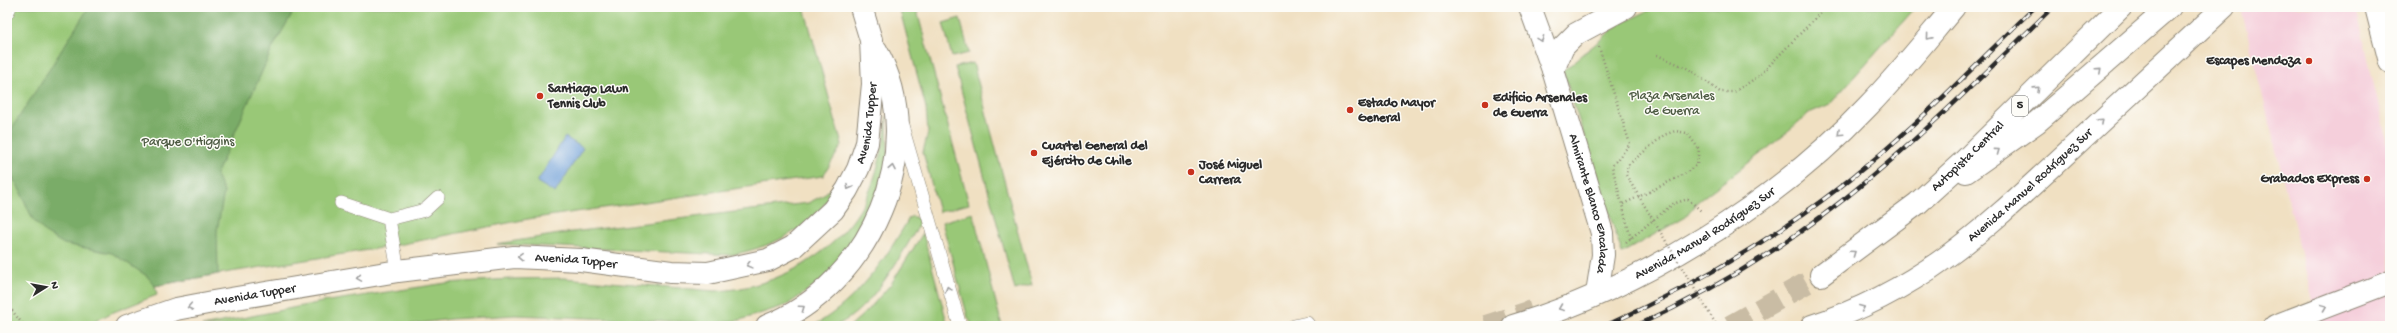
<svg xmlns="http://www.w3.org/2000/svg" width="2397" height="333" font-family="'Gochi Hand',sans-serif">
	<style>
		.built { fill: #f5cfdb }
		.green { fill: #99c877; stroke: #627a51 }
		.forest { fill: #7aac68; stroke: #526c4a }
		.water { fill: #6e9fd8; stroke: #4c6582 }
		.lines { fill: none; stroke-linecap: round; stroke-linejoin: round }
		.motorway-tunnel { stroke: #c9bca4; stroke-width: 22; stroke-dasharray: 22 11; stroke-linecap: butt }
		.service-casing { stroke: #8e8676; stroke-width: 14 }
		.minor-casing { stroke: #8e8676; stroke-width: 24 }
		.tertiary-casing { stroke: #8e8676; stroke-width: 24 }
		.secondary-casing { stroke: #8e8676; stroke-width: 24 }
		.primary-casing { stroke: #8e8676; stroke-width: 24 }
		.motorway-casing { stroke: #8e8676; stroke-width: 24 }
		.path { stroke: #8e8676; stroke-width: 2.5; stroke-dasharray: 1 3; stroke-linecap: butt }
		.service { stroke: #fff; stroke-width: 13 }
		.minor { stroke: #fff; stroke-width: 22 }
		.tertiary { stroke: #fff; stroke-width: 22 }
		.secondary { stroke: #fff; stroke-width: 22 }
		.primary { stroke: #fff; stroke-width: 22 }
		.motorway { stroke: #fff; stroke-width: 22 }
		.rail-casing { stroke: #2b2b2b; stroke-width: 4.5 }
		.rail { stroke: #fdfcf7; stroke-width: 3; stroke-dasharray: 9; stroke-linecap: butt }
		.path-bridge { stroke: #8e8676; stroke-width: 2.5; stroke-dasharray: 1 3; stroke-linecap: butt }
		.oneway { stroke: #a0a0a0 }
		.poi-dot { fill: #c8321e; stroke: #fdfcf7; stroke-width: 1.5 }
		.labels { text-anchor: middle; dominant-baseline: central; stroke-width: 3; stroke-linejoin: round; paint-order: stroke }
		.shield { fill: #fdfcf7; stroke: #6a6a68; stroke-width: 1 }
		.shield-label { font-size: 12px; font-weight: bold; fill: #2b2b2b }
		.poi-label { font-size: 13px; font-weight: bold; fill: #2b2b2b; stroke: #fdfcf7; text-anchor: start }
		.park-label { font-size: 13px; fill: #4c5a42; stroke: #fdfcf7 }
		.street-label { font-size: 13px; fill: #2b2b2b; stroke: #fdfcf7 }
	</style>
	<rect width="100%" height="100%" fill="#fdfcf7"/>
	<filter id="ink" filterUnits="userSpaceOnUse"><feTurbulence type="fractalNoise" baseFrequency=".025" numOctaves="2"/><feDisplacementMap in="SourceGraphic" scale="8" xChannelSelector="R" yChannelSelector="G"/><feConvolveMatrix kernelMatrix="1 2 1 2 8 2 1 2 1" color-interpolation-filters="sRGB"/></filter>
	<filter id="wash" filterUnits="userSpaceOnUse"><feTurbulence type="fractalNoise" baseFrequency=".012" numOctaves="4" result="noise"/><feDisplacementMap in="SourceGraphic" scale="16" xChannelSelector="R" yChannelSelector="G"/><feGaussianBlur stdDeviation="0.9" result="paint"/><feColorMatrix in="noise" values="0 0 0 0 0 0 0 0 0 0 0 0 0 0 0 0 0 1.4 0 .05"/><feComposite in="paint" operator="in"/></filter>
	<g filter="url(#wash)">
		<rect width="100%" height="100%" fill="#f0e0c2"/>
		<path class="built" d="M2247 7H2356L2390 154V326H2319L2242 12Z"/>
		<path class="green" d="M7 7H804L842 145 823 176 528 219 393 246 218 274 155 286 157 295 111 313 86 326H7Z
			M899 7H916L969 204 939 212 923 152 928 132 926 108Z
			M1656 7H1916L1830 104 1809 113 1768 148 1697 202 1685 217 1622 253 1563 71 1618 25Z
			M960 18 969 53 952 57 943 23Z
			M973 63 1032 285 1015 290 955 67Z
			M887 116 888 159 867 224 823 280 787 305 740 320 716 323 515 315 451 319 399 326H202L322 302 446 283 511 279 564 278 715 291C777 289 846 250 870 190 879 166 885 141 887 116Z
			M840 180C817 225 780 245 731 255L497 244 572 232 808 203 822 196Z
			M973 213 1002 326H973L968 318 942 222Z
			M912 216 919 219 918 227C899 258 872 309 837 325 831 328 819 326 813 326 857 301 884 262 909 218Z
			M923 233 948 326H850L868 310 891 284Z"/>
		<path class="forest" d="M89 7H296L273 47 216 175 224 192 217 231 218 274 155 286 147 276 112 253 64 244 47 234 33 220 18 186 7 170V136Z"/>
		<path class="water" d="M565 137 583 148 555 193 537 182Z"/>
	</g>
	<g filter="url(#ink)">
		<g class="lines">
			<path class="motorway-tunnel" d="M1486 326 1532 311
				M1730 326 1821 275"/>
			<g class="service-casing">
				<path id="service" d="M7 13 10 7
					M902 126 960 326
					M341 203 389 219
					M398 271 389 219 425 210 438 198
					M1294 326 1307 323 1309 326"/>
			</g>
			<g class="minor-casing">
				<g id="minor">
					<path id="s1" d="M1530 7 1553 70 1602 233 1603 255 1597 293"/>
					<path d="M1553 70 1563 47 1576 34 1626 7"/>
				</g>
			</g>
			<g class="tertiary-casing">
				<path id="tertiary" d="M2275 326 2390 282"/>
			</g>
			<g class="secondary-casing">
				<path id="secondary" d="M2376 7 2390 62"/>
			</g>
			<g class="primary-casing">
				<g id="primary">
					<path id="s2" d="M127 326 176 309 213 302 398 271 514 257 581 260 671 272 708 273 768 260 793 247 833 210 847 190 858 169 867 143 873 84 871 40 861 7"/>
					<path d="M767 326C869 286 932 149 876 50"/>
					<path id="s3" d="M1513 326C1641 287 1777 203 1869 105 1899 74 1926 40 1954 7"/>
					<path id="s4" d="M1812 326C1923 290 1988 226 2071 149 2122 102 2173 54 2224 7"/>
				</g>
			</g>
			<g class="motorway-casing">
				<g id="motorway">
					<path d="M1966 172 2037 122 2170 7"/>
					<path id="s5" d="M1821 275 1918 203 1962 163 2121 7"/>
				</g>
			</g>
			<path class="path" d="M1599 47 1630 144 1612 166 1631 239
				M1657 55 1689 69 1720 92H1734L1759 76 1826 7
				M1623 204 1649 192
				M1626 242 1673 204 1688 199 1702 212
				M7 304 24 326"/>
			<use href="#service" class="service"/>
			<use href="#minor" class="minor"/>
			<use href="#tertiary" class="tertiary"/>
			<use href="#secondary" class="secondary"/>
			<use href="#primary" class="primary"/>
			<use href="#motorway" class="motorway"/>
			<g class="rail-casing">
				<path id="rail" d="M1605 326C1698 284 1786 232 1865 167 1925 118 1979 61 2035 7
					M1636 326C1719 288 1800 237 1870 178 1934 125 1993 65 2053 7"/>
			</g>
			<use href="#rail" class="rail"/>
			<path class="path-bridge" d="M1649 192 1686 173 1697 164 1699 149 1687 133 1675 131 1664 135 1628 165 1626 175 1717 326"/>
		</g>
		<defs><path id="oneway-chevron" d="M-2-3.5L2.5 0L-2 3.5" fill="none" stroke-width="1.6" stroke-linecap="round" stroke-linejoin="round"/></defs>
		<g class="oneway">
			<use href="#oneway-chevron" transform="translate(1929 37) rotate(130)"/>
			<use href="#oneway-chevron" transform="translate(1541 39) rotate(69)"/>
			<use href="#oneway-chevron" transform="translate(2099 70) rotate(-42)"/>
			<use href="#oneway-chevron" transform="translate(2037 89) rotate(-44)"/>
			<use href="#oneway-chevron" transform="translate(2101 121) rotate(-43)"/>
			<use href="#oneway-chevron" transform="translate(1840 133) rotate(137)"/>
			<use href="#oneway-chevron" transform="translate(1997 151) rotate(-36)"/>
			<use href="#oneway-chevron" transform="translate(892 168) rotate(-79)"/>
			<use href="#oneway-chevron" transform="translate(849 187) rotate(119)"/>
			<use href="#oneway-chevron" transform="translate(1853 253) rotate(-35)"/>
			<use href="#oneway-chevron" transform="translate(520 257) rotate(-177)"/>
			<use href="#oneway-chevron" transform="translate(749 265) rotate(165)"/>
			<use href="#oneway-chevron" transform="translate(359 278) rotate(171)"/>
			<use href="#oneway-chevron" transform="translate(948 289) rotate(-106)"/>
			<use href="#oneway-chevron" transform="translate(190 307) rotate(169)"/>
			<use href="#oneway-chevron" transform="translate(2324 307) rotate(-21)"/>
			<use href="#oneway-chevron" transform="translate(802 308) rotate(-35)"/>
			<use href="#oneway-chevron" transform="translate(1561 308) rotate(158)"/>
			<use href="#oneway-chevron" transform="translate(1862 308) rotate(-23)"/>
		</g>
	</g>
	<g class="poi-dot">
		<circle cx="2309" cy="61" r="4"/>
		<circle cx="540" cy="96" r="4"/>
		<circle cx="1485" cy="105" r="4"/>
		<circle cx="1350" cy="110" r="4"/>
		<circle cx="1034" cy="153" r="4"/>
		<circle cx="1191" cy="172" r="4"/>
		<circle cx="2367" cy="179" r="4"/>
	</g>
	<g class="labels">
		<rect class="shield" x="2012" y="96" width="16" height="20" rx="3"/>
		<g class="shield-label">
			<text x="2020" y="106">5</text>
		</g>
		<g class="poi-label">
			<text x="2301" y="61" text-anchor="end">Escapes Mendoza</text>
			<text x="548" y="89">Santiago Lawn<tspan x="548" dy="15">Tennis Club</tspan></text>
			<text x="1493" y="98">Edificio Arsenales<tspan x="1493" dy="15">de Guerra</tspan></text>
			<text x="1358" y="103">Estado Mayor<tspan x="1358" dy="15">General</tspan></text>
			<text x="1042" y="146">Cuartel General del<tspan x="1042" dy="15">Ejército de Chile</tspan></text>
			<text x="1199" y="165">José Miguel<tspan x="1199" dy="15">Carrera</tspan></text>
			<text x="2359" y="179" text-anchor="end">Grabados Express</text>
		</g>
		<g class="park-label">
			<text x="1672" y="96">Plaza Arsenales<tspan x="1672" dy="15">de Guerra</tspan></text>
			<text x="188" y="142">Parque O'Higgins</text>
		</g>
		<g class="street-label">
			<text stroke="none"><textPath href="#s2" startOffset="828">Avenida Tupper</textPath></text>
			<text stroke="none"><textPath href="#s5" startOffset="189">Autopista Central</textPath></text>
			<text stroke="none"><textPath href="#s4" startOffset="262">Avenida Manuel Rodríguez Sur</textPath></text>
			<text stroke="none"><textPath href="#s1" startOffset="206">Almirante Blanco Encalada</textPath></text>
			<text stroke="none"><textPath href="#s3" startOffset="214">Avenida Manuel Rodríguez Sur</textPath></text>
			<text stroke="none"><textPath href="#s2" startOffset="456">Avenida Tupper</textPath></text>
			<text stroke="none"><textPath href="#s2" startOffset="132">Avenida Tupper</textPath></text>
		</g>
	</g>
	<rect width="2397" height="333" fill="none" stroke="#fdfcf7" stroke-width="24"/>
	<g transform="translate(46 287) rotate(79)" stroke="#fdfcf7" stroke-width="3" paint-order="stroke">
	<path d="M0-3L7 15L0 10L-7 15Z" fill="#2b2b2b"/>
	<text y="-6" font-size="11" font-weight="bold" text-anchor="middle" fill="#2b2b2b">N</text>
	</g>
</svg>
